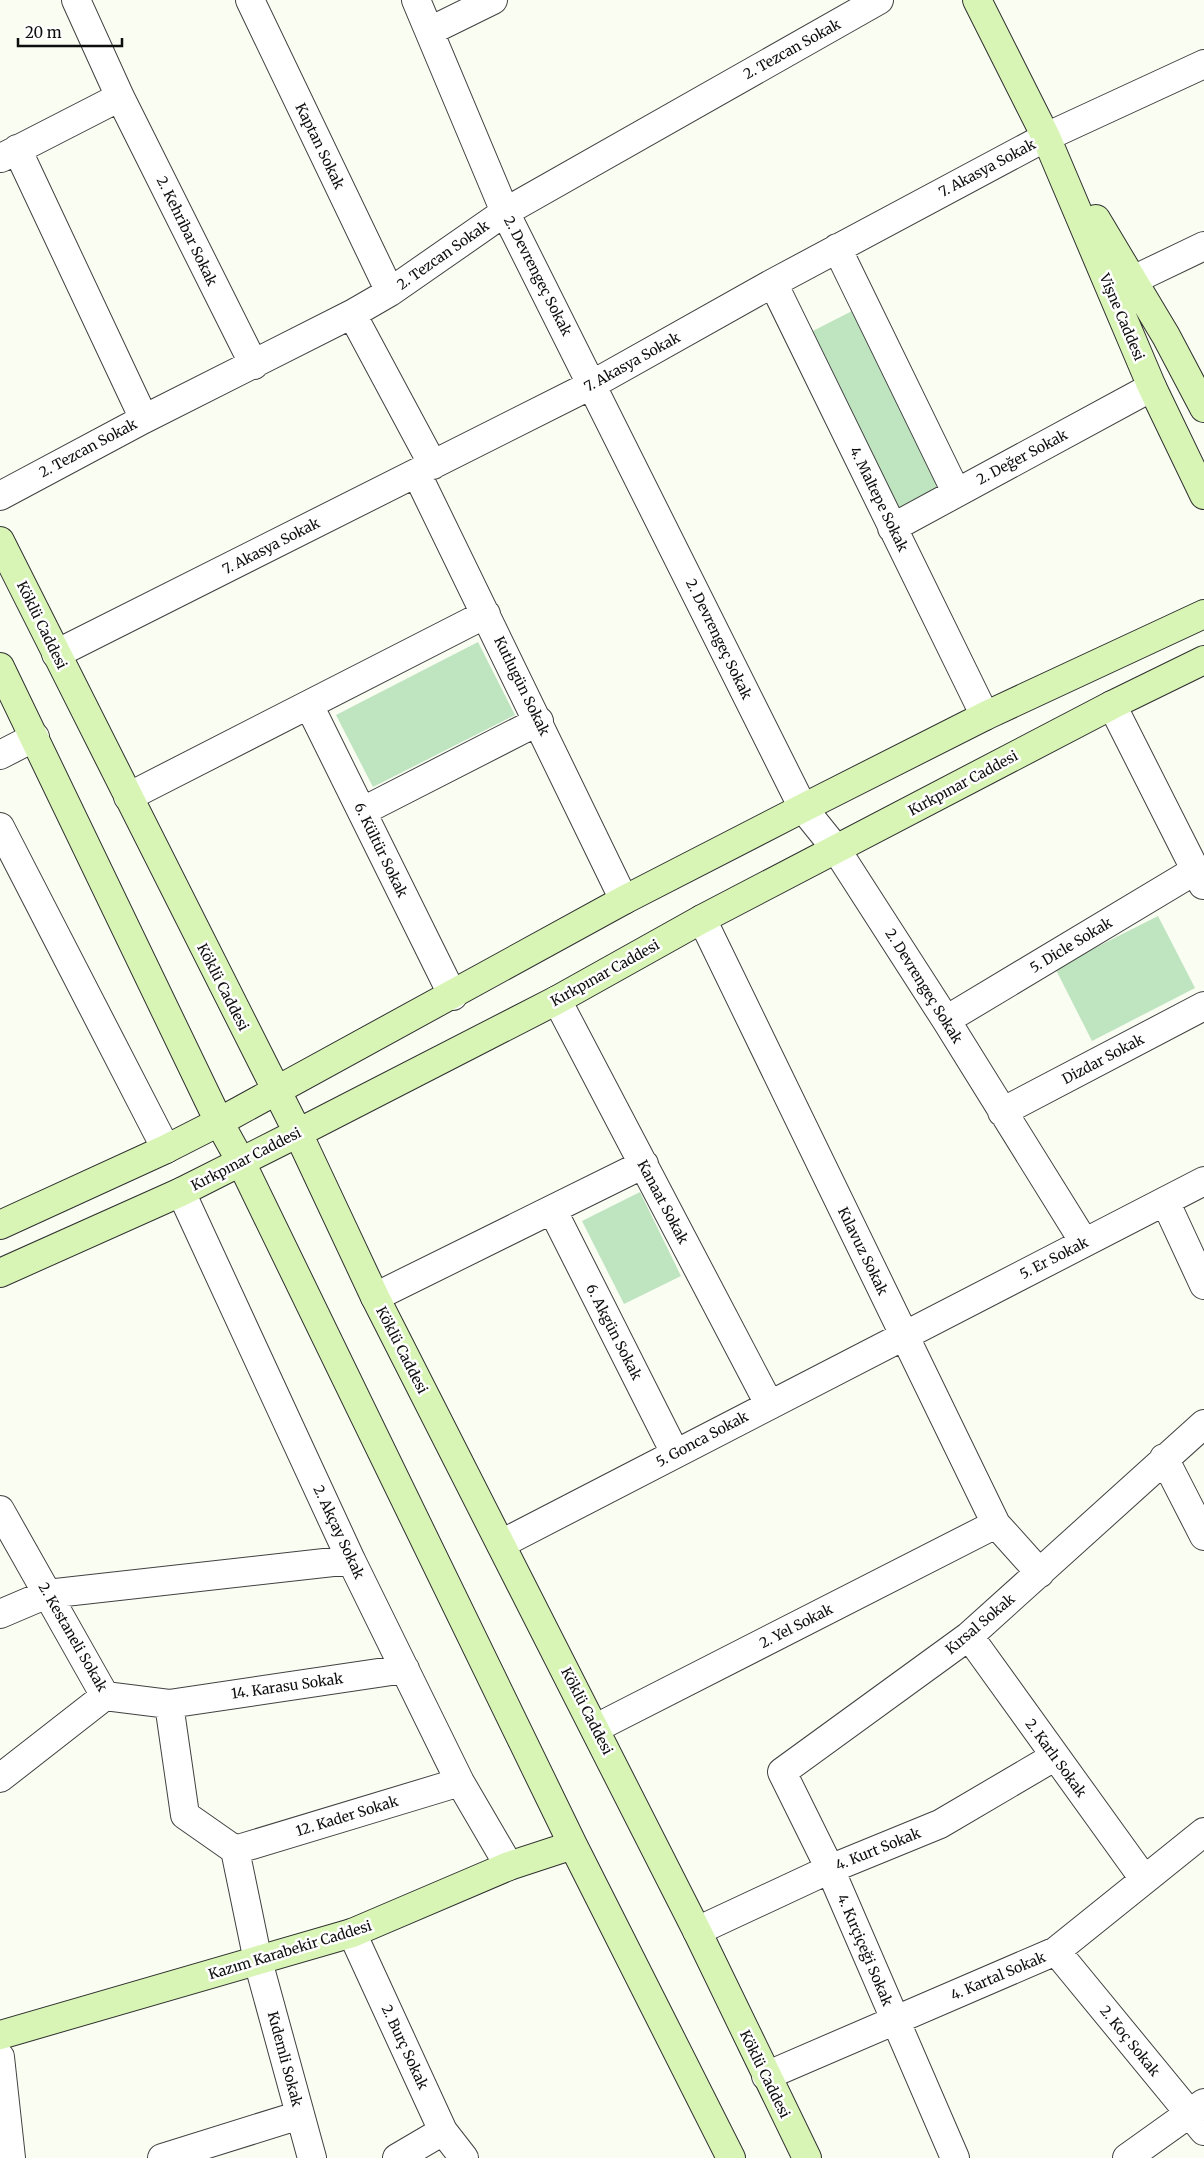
<svg xmlns="http://www.w3.org/2000/svg" width="1204" height="2158" font-family="Merriweather,serif">
	<style>
		.green { fill: #bfe4c0 }
		.lines { fill: none; stroke-linecap: round; stroke-linejoin: round }
		.minor-casing { stroke: #414141; stroke-width: 30 }
		.secondary-casing { stroke: #303030; stroke-width: 30 }
		.minor { stroke: #fff; stroke-width: 28 }
		.secondary { stroke: #d8f5b5; stroke-width: 28 }
		.labels { text-anchor: middle; dominant-baseline: central; stroke-width: 5; stroke-linejoin: round; paint-order: stroke }
		.street-label { font-size: 14px; fill: #0e0e0e; stroke: #fff }
	</style>
	<rect width="100%" height="100%" fill="#f9fdf2"/>
	<path class="green" d="M852 311 940 490 896 512 807 334Z
		M478 642 515 715 373 787 336 715Z
		M1158 916 1195 988 1092 1041 1055 968Z
		M640 1192 681 1276 624 1304 582 1221Z"/>
	<g class="lines">
		<g class="minor-casing">
			<path id="minor" d="M76 0 120 97 254 365
				M250 0 390 292
				M416 0 505 212 803 808 836 849 946 1020 1084 1242
				M430 31 493 0
				M17 149 144 419
				M1 158 120 97
				M837 248 956 492
				M1133 280 1204 246
				M773 283 985 716
				M352 314 433 465
				M417 474 624 900
				M0 496 144 419 352 314 390 292 505 212 879 0
				M892 528 1152 387
				M56 654 593 384 773 283 1046 137 1204 64
				M309 705 453 996
				M1112 705 1203 885
				M0 755 35 737
				M128 797 486 614
				M363 811 539 721
				M0 827 166 1149
				M702 919 996 1524 1040 1573
				M557 1000 769 1404
				M946 1020 1196 870
				M1002 1112 1204 1006
				M181 1192 351 1560 460 1782 509 1866
				M1165 1201 1204 1285
				M553 1211 675 1453
				M375 1297 644 1164
				M1164 1458 1204 1536
				M0 1510 105 1696 169 1704 185 1815 235 1850 258 1961 312 2158
				M501 1544 1204 1181
				M0 1614 47 1594 351 1560
				M969 1636 1144 1879
				M169 1704 405 1669
				M596 1728 996 1524
				M0 1778 105 1696
				M235 1850 460 1782
				M697 1931 830 1869 940 1824 1054 1757
				M352 1933 443 2131 464 2158
				M1056 1951 1204 2131
				M0 2057 11 2158
				M766 2076 1056 1951 1204 1832
				M162 2158 300 2115
				M397 2158 443 2131
				M955 2158 830 1869 782 1772 969 1636 1204 1424
				M1127 2158 1204 2103"/>
		</g>
		<g class="secondary-casing">
			<path id="secondary" d="M977 0 1046 137 1152 387 1204 495
				M1096 219 1166 336 1204 408
				M0 541 298 1133 375 1297 697 1931 807 2158
				M0 667 219 1122 241 1162 573 1845 731 2158
				M0 1225 166 1149 219 1122 624 900 803 808 985 716 1204 614
				M0 1273 181 1192 298 1133 557 1000 702 919 1112 705 1204 660
				M0 2035 352 1933 509 1866 573 1845"/>
		</g>
		<use href="#minor" class="minor"/>
		<use href="#secondary" class="secondary"/>
	</g>
	<g class="labels">
		<g class="street-label">
			<text transform="translate(792 49) rotate(-29)">2. Tezcan Sokak</text>
			<text transform="translate(320 146) rotate(64)">Kaptan Sokak</text>
			<text transform="translate(987 168) rotate(-28)">7. Akasya Sokak</text>
			<text transform="translate(187 231) rotate(64)">2. Kehribar Sokak</text>
			<text transform="translate(443 255) rotate(-35)">2. Tezcan Sokak</text>
			<text transform="translate(538 276) rotate(63)">2. Devrengeç Sokak</text>
			<text transform="translate(1122 317) rotate(67)">Vişne Caddesi</text>
			<text transform="translate(632 362) rotate(-29)">7. Akasya Sokak</text>
			<text transform="translate(88 448) rotate(-28)">2. Tezcan Sokak</text>
			<text transform="translate(1022 457) rotate(-28)">2. Değer Sokak</text>
			<text transform="translate(879 499) rotate(64)">4. Maltepe Sokak</text>
			<text transform="translate(271 546) rotate(-27)">7. Akasya Sokak</text>
			<text transform="translate(42 625) rotate(64)">Köklü Caddesi</text>
			<text transform="translate(719 639) rotate(64)">2. Devrengeç Sokak</text>
			<text transform="translate(522 686) rotate(64)">Kutlugün Sokak</text>
			<text transform="translate(963 783) rotate(-28)">Kırkpınar Caddesi</text>
			<text transform="translate(381 850) rotate(64)">6. Kültür Sokak</text>
			<text transform="translate(1071 945) rotate(-31)">5. Dicle Sokak</text>
			<text transform="translate(605 973) rotate(-29)">Kırkpınar Caddesi</text>
			<text transform="translate(924 986) rotate(58)">2. Devrengeç Sokak</text>
			<text transform="translate(223 987) rotate(63)">Köklü Caddesi</text>
			<text transform="translate(1103 1059) rotate(-28)">Dizdar Sokak</text>
			<text transform="translate(246 1159) rotate(-27)">Kırkpınar Caddesi</text>
			<text transform="translate(663 1202) rotate(62)">Kanaat Sokak</text>
			<text transform="translate(863 1251) rotate(64)">Kılavuz Sokak</text>
			<text transform="translate(1054 1258) rotate(-27)">5. Er Sokak</text>
			<text transform="translate(614 1332) rotate(63)">6. Akgün Sokak</text>
			<text transform="translate(402 1350) rotate(63)">Köklü Caddesi</text>
			<text transform="translate(702 1439) rotate(-28)">5. Gonca Sokak</text>
			<text transform="translate(339 1532) rotate(65)">2. Akçay Sokak</text>
			<text transform="translate(980 1624) rotate(-40)">Kırsal Sokak</text>
			<text transform="translate(796 1626) rotate(-27)">2. Yel Sokak</text>
			<text transform="translate(73 1637) rotate(60)">2. Kestaneli Sokak</text>
			<text transform="translate(287 1686) rotate(-8)">14. Karasu Sokak</text>
			<text transform="translate(587 1711) rotate(63)">Köklü Caddesi</text>
			<text transform="translate(1056 1758) rotate(54)">2. Karlı Sokak</text>
			<text transform="translate(347 1816) rotate(-17)">12. Kader Sokak</text>
			<text transform="translate(878 1849) rotate(-22)">4. Kurt Sokak</text>
			<text transform="translate(290 1950) rotate(-17)">Kazım Karabekir Caddesi</text>
			<text transform="translate(865 1950) rotate(67)">4. Kırçiçeği Sokak</text>
			<text transform="translate(998 1976) rotate(-23)">4. Kartal Sokak</text>
			<text transform="translate(1130 2041) rotate(51)">2. Koç Sokak</text>
			<text transform="translate(405 2047) rotate(65)">2. Burç Sokak</text>
			<text transform="translate(285 2059) rotate(75)">Kıdemli Sokak</text>
			<text transform="translate(765 2074) rotate(64)">Köklü Caddesi</text>
		</g>
	</g>
	<path d="M18 38v8h104v-8" fill="none" stroke="#0e0e0e" stroke-width="2.5"/>
	<text x="25" y="38" font-size="15" fill="#0e0e0e" stroke="#ffffff" stroke-width="4" paint-order="stroke">20 m</text>
</svg>
